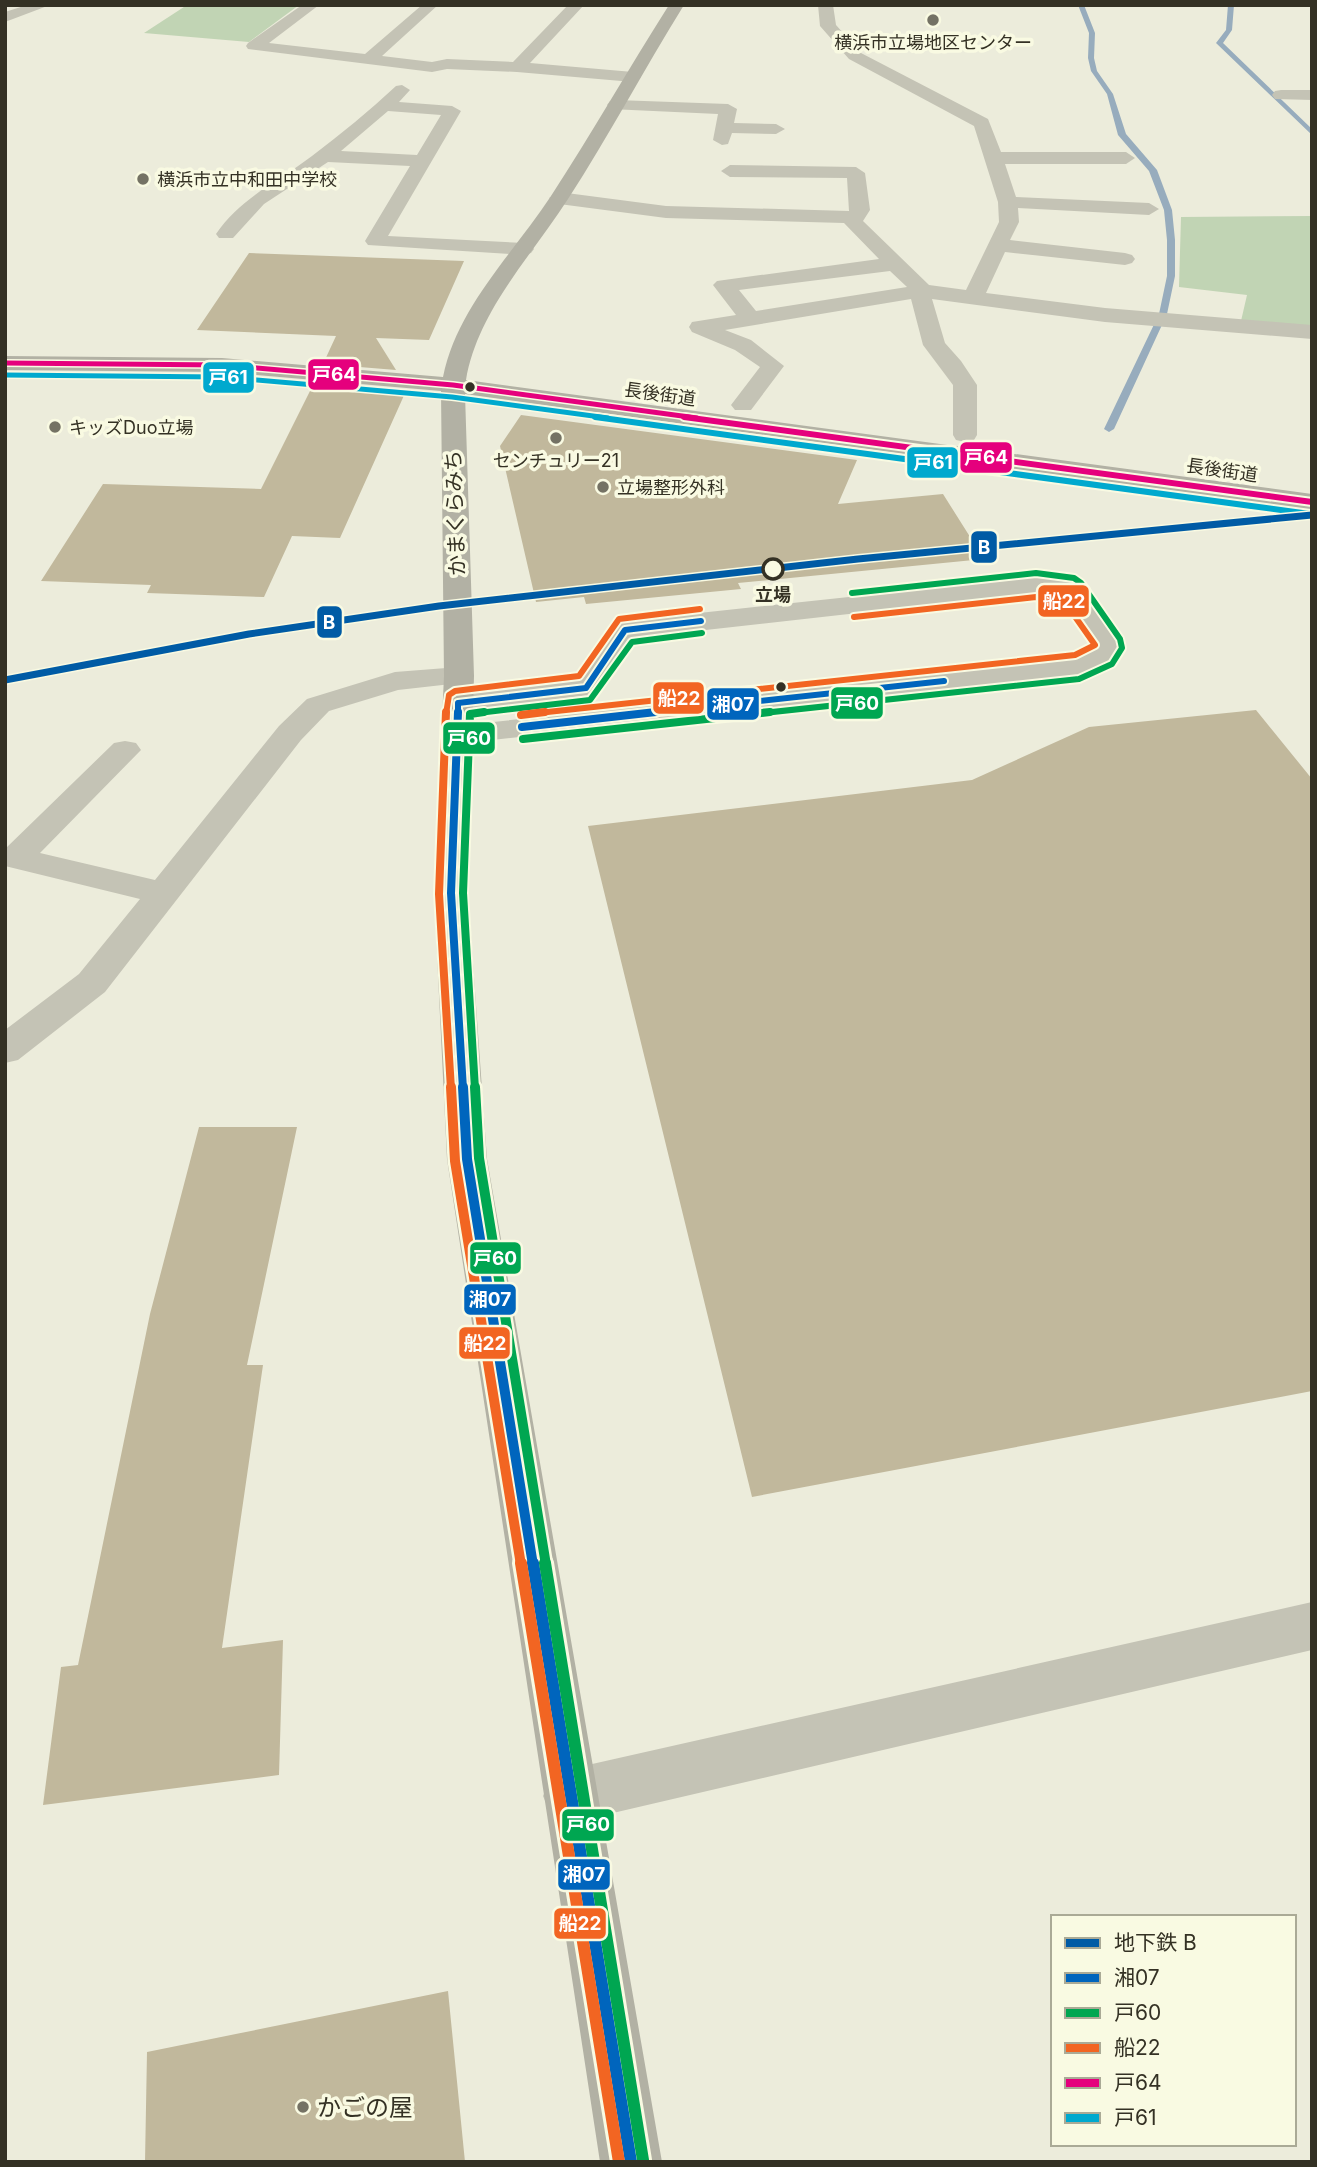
<svg xmlns="http://www.w3.org/2000/svg" width="1317" height="2167" font-family="Inter,'Noto Sans JP',sans-serif">
	<style>
		.green { fill: #c1d4b4 }
		.lines { fill: none; stroke-linecap: round; stroke-linejoin: round }
		.stream { fill: #97acbd; fill-rule: evenodd }
		.building { fill: #c1b89c }
		.minor { fill: #c4c3b5; fill-rule: evenodd }
		.major { fill: #b2b1a4; fill-rule: evenodd }
		.bus-1-far3-casing { stroke: #f9fae2; stroke-width: 10 }
		.bus-1-far2-casing { stroke: #f9fae2; stroke-width: 12 }
		.bus-1-far1-casing { stroke: #f9fae2; stroke-width: 15 }
		.bus-1-casing { stroke: #f9fae2; stroke-width: 18 }
		.bus-2-far3-casing { stroke: #f9fae2; stroke-width: 10 }
		.bus-2-far2-casing { stroke: #f9fae2; stroke-width: 12 }
		.bus-2-far1-casing { stroke: #f9fae2; stroke-width: 15 }
		.bus-2-casing { stroke: #f9fae2; stroke-width: 18 }
		.bus-3-far3-casing { stroke: #f9fae2; stroke-width: 10 }
		.bus-3-far2-casing { stroke: #f9fae2; stroke-width: 12 }
		.bus-3-far1-casing { stroke: #f9fae2; stroke-width: 15 }
		.bus-3-casing { stroke: #f9fae2; stroke-width: 18 }
		.bus-4-far1-casing { stroke: #f9fae2; stroke-width: 8 }
		.bus-4-casing { stroke: #f9fae2; stroke-width: 10 }
		.bus-5-far1-casing { stroke: #f9fae2; stroke-width: 8 }
		.bus-5-casing { stroke: #f9fae2; stroke-width: 10 }
		.bus-1-far3 { stroke: #0065bd; stroke-width: 6 }
		.bus-1-far2 { stroke: #0065bd; stroke-width: 8 }
		.bus-1-far1 { stroke: #0065bd; stroke-width: 10 }
		.bus-1 { stroke: #0065bd; stroke-width: 12 }
		.bus-2-far3 { stroke: #00a651; stroke-width: 6 }
		.bus-2-far2 { stroke: #00a651; stroke-width: 8 }
		.bus-2-far1 { stroke: #00a651; stroke-width: 10 }
		.bus-2 { stroke: #00a651; stroke-width: 12 }
		.bus-3-far3 { stroke: #f26522; stroke-width: 6 }
		.bus-3-far2 { stroke: #f26522; stroke-width: 8 }
		.bus-3-far1 { stroke: #f26522; stroke-width: 10 }
		.bus-3 { stroke: #f26522; stroke-width: 12 }
		.bus-4-far1 { stroke: #e5007d; stroke-width: 5 }
		.bus-4 { stroke: #e5007d; stroke-width: 6 }
		.bus-5-far1 { stroke: #00a9ce; stroke-width: 5 }
		.bus-5 { stroke: #00a9ce; stroke-width: 6 }
		.metro-1-casing { stroke: #f9fae2; stroke-width: 10 }
		.metro-1 { stroke: #005ba5; stroke-width: 7 }
		.poi-dot { fill: #747264; stroke: #f9fae2; stroke-width: 2.5 }
		.bus-dot { fill: #343124; stroke: #f9fae2; stroke-width: 2.5 }
		.stop-dot { fill: #f9fae2; stroke: #343124; stroke-width: 3.5 }
		.labels { text-anchor: middle; dominant-baseline: central; stroke-width: 7; stroke-linejoin: round; paint-order: stroke }
		.far-poi-label { font-size: 18px; fill: #343124; stroke: #f9fae2; text-anchor: start }
		.far-street-label { font-size: 18px; fill: #343124; stroke: #f9fae2 }
		.far-stop-label { font-size: 18px; font-weight: bold; fill: #343124; stroke: #f9fae2 }
		.street-label { font-size: 21px; fill: #343124; stroke: #f9fae2 }
		.near-poi-label { font-size: 24px; fill: #343124; stroke: #f9fae2; text-anchor: start }
		.line-badge { stroke: #f9fae2; stroke-width: 2.5 }
		.badge-label { font-size: 19px; text-anchor: middle; font-weight: bold; fill: #fff }
	</style>
	<rect width="100%" height="100%" fill="#ececdb"/>
	<path class="green" d="M187 5H299L249 42 144 33Z
		M1312 216V326L1241 321 1247 295 1179 287 1181 217Z"/>
	<g class="lines">
		<path class="stream" d="M1078 5H1084L1095 33 1094 58 1097 71 1113 94 1126 134 1157 170 1172 210 1175 240V276L1167 314 1114 429 1109 432 1104 429 1159 314 1167 276V240L1164 210 1149 171 1118 135 1107 94 1091 71 1088 58 1089 33Z
			M1228 5H1234L1232 30 1223 43 1312 129V135L1216 43 1226 30Z"/>
	</g>
	<path class="building" d="M249 253 464 261 429 340 376 338 396 370 323 364 336 336 197 330Z
		M314 383 406 391 340 538 292 536 264 597 147 593 151 585 41 581 103 484 261 489Z
		M521 415 857 460 838 504 943 494 984 559 738 583 741 589 586 604 584 597 536 602 500 446Z
		M1256 710 1312 779V1391L752 1497 588 826 972 780 1089 727Z
		M199 1127H297L247 1365H263L222 1648 283 1640 279 1775 43 1805 61 1667 78 1665 150 1314Z
		M448 1991 465 2162H145L147 2052Z"/>
	<g class="lines">
		<path class="minor" d="M27 5H50L5 22V12Z
			M302 5H319L269 43 365 54 422 5H438L382 56 432 62 447 59 513 62 568 5H584L530 63 633 72 641 77 633 82 517 72 447 69 432 72 248 49 246 46 248 43Z
			M818 5H833L836 25 861 53 988 119 1001 152H1126L1135 158 1126 164H1005L1016 197 1149 203 1159 209 1149 215 1018 208 1019 222 1010 240 1125 253 1132 255 1135 259 1132 263 1125 265 1005 252 986 293 1105 308 1312 325V339L1105 322 932 299 945 343 961 361 977 385V435L974 440 965 442 956 440 953 435V385L923 345 911 299 725 330 751 340 784 366 751 410H735L731 405 760 367 735 350 692 332 689 327 692 322 736 315 713 285 717 281 879 259 844 223 666 218 559 204 549 198 559 192 666 206 849 211 847 178 730 177 721 171 730 165 856 167 865 173 870 210 863 221 929 285 966 290 999 222 998 202 974 126 849 59 820 26ZM890 271 907 287 756 311 739 290Z
			M402 85 410 90 399 102 452 106 461 111 388 236 524 243 531 245 534 249 531 253 524 255 368 245 365 241 410 166 328 162 264 204 233 238H219L216 234C241 197 278 182 312 156 341 134 369 111 396 86ZM388 111 441 115 417 155 341 151Z
			M1281 90H1312V100L1275 99 1272 95 1275 91Z
			M616 100 728 104 737 109 734 123 776 124 785 129 776 134 732 133 728 144 722 145 713 140 718 114 610 109 607 105 610 101Z
			M1036 577 1081 584 1124 646 1115 660 1078 676 456 744 445 742 441 735 445 728 456 726 1072 659 1094 648 1096 646 1062 597 1036 593 634 638 597 694 458 712 447 709 443 703 447 697 458 694 576 680 615 624 625 621Z
			M459 667 469 670 474 676 469 682 398 690 329 711 301 740 105 992 18 1060 5 1063V1030L79 974 140 899 5 866V849L114 743 125 741 136 743 141 750 40 853 155 880 279 726 307 699 395 672Z
			M1312 1602V1650L570 1823 551 1815 543 1796 551 1777 570 1769Z"/>
		<path class="major" d="M669 5H684C644 69 609 136 568 199 531 257 478 310 466 380L1312 494V510L465 394 474 676 468 893 487 1159 662 2162H600L447 1159 434 893 444 676 441 391 222 372 5 370V356L222 358 443 377C457 307 513 254 551 196 592 133 629 68 669 5Z"/>
		<g class="bus-1-far3-casing">
			<path id="bus-1-far3" d="M458 714V703L586 688 625 630 701 621
				M640 714 944 681"/>
		</g>
		<g class="bus-1-far2-casing">
			<path id="bus-1-far2" d="M458 712 451 893 463 1089
				M522 727 656 712"/>
		</g>
		<g class="bus-1-far1-casing">
			<path id="bus-1-far1" d="M463 1087 467 1159 533 1565"/>
		</g>
		<g class="bus-1-casing">
			<path id="bus-1" d="M533 1563 631 2162"/>
		</g>
		<g class="bus-2-far3-casing">
			<path id="bus-2-far3" d="M470 714 590 700 632 642 702 633
				M754 714 1079 679 1112 664 1122 648 1120 639 1081 583 1074 578 1036 573 852 593"/>
		</g>
		<g class="bus-2-far2-casing">
			<path id="bus-2-far2" d="M523 739 770 712
				M475 1089 463 893 470 714 484 712"/>
		</g>
		<g class="bus-2-far1-casing">
			<path id="bus-2-far1" d="M475 1087 479 1158 546 1565"/>
		</g>
		<g class="bus-2-casing">
			<path id="bus-2" d="M545 1563 643 2160"/>
		</g>
		<g class="bus-3-far3-casing">
			<path id="bus-3-far3" d="M446 714 449 695 455 691 579 676 619 619 700 609
				M529 714 1075 655 1095 645 1064 601 1036 597 854 617"/>
		</g>
		<g class="bus-3-far2-casing">
			<path id="bus-3-far2" d="M446 712 439 894 451 1089
				M521 715 545 712"/>
		</g>
		<g class="bus-3-far1-casing">
			<path id="bus-3-far1" d="M451 1087 455 1161 521 1565"/>
		</g>
		<g class="bus-3-casing">
			<path id="bus-3" d="M521 1563 619 2162"/>
		</g>
		<g class="bus-4-far1-casing">
			<path id="bus-4-far1" d="M5 363 222 365 453 385 697 418"/>
		</g>
		<g class="bus-4-casing">
			<path id="bus-4" d="M684 417 1312 502"/>
		</g>
		<g class="bus-5-far1-casing">
			<path id="bus-5-far1" d="M5 375 221 377 452 397 608 418"/>
		</g>
		<g class="bus-5-casing">
			<path id="bus-5" d="M595 417 1310 514"/>
		</g>
		<use href="#bus-1-far3" class="bus-1-far3"/>
		<use href="#bus-1-far2" class="bus-1-far2"/>
		<use href="#bus-1-far1" class="bus-1-far1"/>
		<use href="#bus-1" class="bus-1"/>
		<use href="#bus-2-far3" class="bus-2-far3"/>
		<use href="#bus-2-far2" class="bus-2-far2"/>
		<use href="#bus-2-far1" class="bus-2-far1"/>
		<use href="#bus-2" class="bus-2"/>
		<use href="#bus-3-far3" class="bus-3-far3"/>
		<use href="#bus-3-far2" class="bus-3-far2"/>
		<use href="#bus-3-far1" class="bus-3-far1"/>
		<use href="#bus-3" class="bus-3"/>
		<use href="#bus-4-far1" class="bus-4-far1"/>
		<use href="#bus-4" class="bus-4"/>
		<use href="#bus-5-far1" class="bus-5-far1"/>
		<use href="#bus-5" class="bus-5"/>
		<g class="metro-1-casing">
			<path id="metro-1" d="M5 680 249 634 439 606 858 559 1312 515"/>
		</g>
		<use href="#metro-1" class="metro-1"/>
	</g>
	<g class="poi-dot">
		<circle cx="933" cy="20" r="7"/>
		<circle cx="143" cy="179" r="7"/>
		<circle cx="55" cy="427" r="7"/>
		<circle cx="556" cy="438" r="7"/>
		<circle cx="603" cy="487" r="7"/>
		<circle cx="303" cy="2107" r="7"/>
	</g>
	<g class="bus-dot">
		<circle cx="470" cy="387" r="6"/>
		<circle cx="781" cy="687" r="6"/>
	</g>
	<circle class="stop-dot" cx="773" cy="569" r="10"/>
	<g class="labels">
		<g class="far-poi-label">
			<text x="933" y="42" text-anchor="middle">横浜市立場地区センター</text>
			<text x="157" y="179">横浜市立中和田中学校</text>
			<text x="69" y="427">キッズDuo立場</text>
			<text x="556" y="460" text-anchor="middle">センチュリー21</text>
			<text x="617" y="487">立場整形外科</text>
		</g>
		<g class="far-street-label">
			<text transform="translate(660 394) rotate(8)">長後街道</text>
			<text transform="translate(1222 470) rotate(8)">長後街道</text>
		</g>
		<g class="far-stop-label">
			<text x="773" y="594">立場</text>
		</g>
		<g class="street-label">
			<text transform="translate(455 513) rotate(-92)">かまくらみち</text>
		</g>
		<g class="near-poi-label">
			<text x="317" y="2107">かごの屋</text>
		</g>
	</g>
	<g class="line-badge">
		<rect x="307" y="358" width="53" height="33" rx="7" fill="#e5007d"/>
		<rect x="202" y="361" width="53" height="33" rx="7" fill="#00a9ce"/>
		<rect x="959" y="441" width="54" height="33" rx="7" fill="#e5007d"/>
		<rect x="906" y="446" width="53" height="33" rx="7" fill="#00a9ce"/>
		<rect x="970" y="530" width="28" height="34" rx="7" fill="#005ba5"/>
		<rect x="1037" y="584" width="53" height="34" rx="7" fill="#f26522"/>
		<rect x="316" y="605" width="27" height="34" rx="7" fill="#005ba5"/>
		<rect x="652" y="681" width="53" height="34" rx="7" fill="#f26522"/>
		<rect x="830" y="686" width="54" height="34" rx="7" fill="#00a651"/>
		<rect x="706" y="687" width="54" height="34" rx="7" fill="#0065bd"/>
		<rect x="442" y="721" width="54" height="34" rx="7" fill="#00a651"/>
		<rect x="469" y="1241" width="53" height="34" rx="7" fill="#00a651"/>
		<rect x="463" y="1283" width="54" height="33" rx="7" fill="#0065bd"/>
		<rect x="458" y="1326" width="53" height="34" rx="7" fill="#f26522"/>
		<rect x="561" y="1808" width="54" height="34" rx="7" fill="#00a651"/>
		<rect x="557" y="1858" width="54" height="33" rx="7" fill="#0065bd"/>
		<rect x="553" y="1907" width="54" height="33" rx="7" fill="#f26522"/>
	</g>
	<g class="badge-label">
		<text x="334" y="381">戸64</text>
		<text x="228" y="384">戸61</text>
		<text x="986" y="464">戸64</text>
		<text x="933" y="469">戸61</text>
		<text x="984" y="554">B</text>
		<text x="1064" y="608">船22</text>
		<text x="329" y="629">B</text>
		<text x="679" y="705">船22</text>
		<text x="857" y="710">戸60</text>
		<text x="733" y="711">湘07</text>
		<text x="469" y="745">戸60</text>
		<text x="495" y="1265">戸60</text>
		<text x="490" y="1306">湘07</text>
		<text x="485" y="1350">船22</text>
		<text x="588" y="1831">戸60</text>
		<text x="584" y="1881">湘07</text>
		<text x="580" y="1930">船22</text>
	</g>
	<rect width="1317" height="2167" fill="none" stroke="#343124" stroke-width="14"/>
	<rect x="1051" y="1915" width="245" height="231" fill="#f9fae2" stroke="#aaaa96" stroke-width="2"/>
	<rect x="1065" y="1938" width="35" height="10" fill="#005ba5" stroke="#aaaa96" stroke-width="2"/>
	<text x="1114" y="1950" font-size="21" fill="#343124">地下鉄 B</text>
	<rect x="1065" y="1973" width="35" height="10" fill="#0065bd" stroke="#aaaa96" stroke-width="2"/>
	<text x="1114" y="1985" font-size="21" fill="#343124">湘07</text>
	<rect x="1065" y="2008" width="35" height="10" fill="#00a651" stroke="#aaaa96" stroke-width="2"/>
	<text x="1114" y="2020" font-size="21" fill="#343124">戸60</text>
	<rect x="1065" y="2043" width="35" height="10" fill="#f26522" stroke="#aaaa96" stroke-width="2"/>
	<text x="1114" y="2055" font-size="21" fill="#343124">船22</text>
	<rect x="1065" y="2078" width="35" height="10" fill="#e5007d" stroke="#aaaa96" stroke-width="2"/>
	<text x="1114" y="2090" font-size="21" fill="#343124">戸64</text>
	<rect x="1065" y="2113" width="35" height="10" fill="#00a9ce" stroke="#aaaa96" stroke-width="2"/>
	<text x="1114" y="2125" font-size="21" fill="#343124">戸61</text>
</svg>
